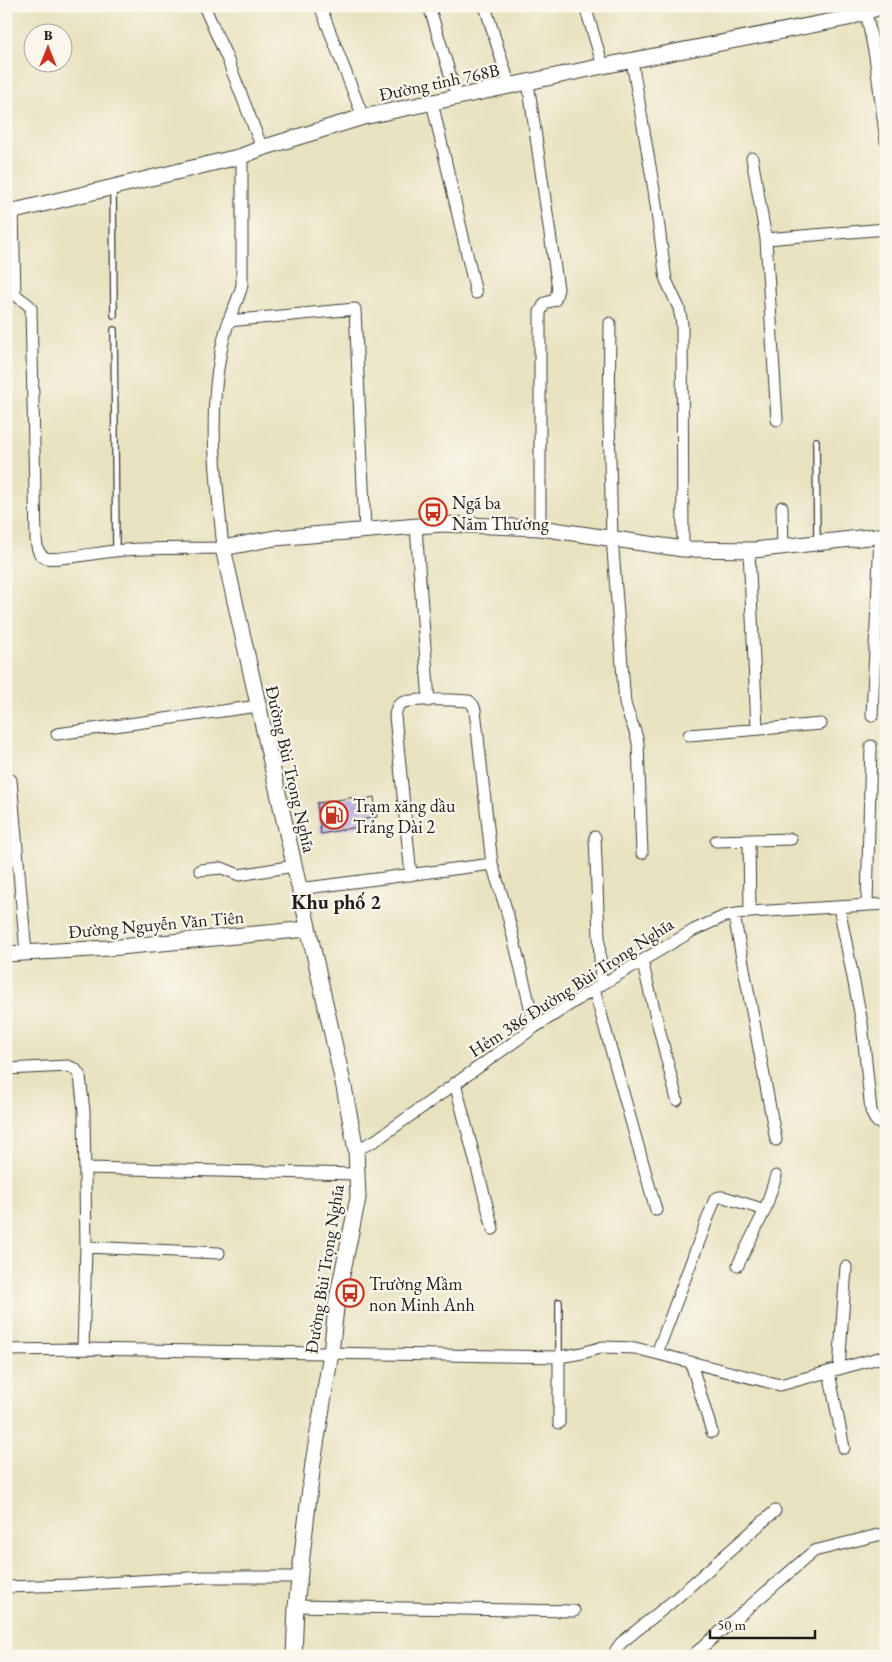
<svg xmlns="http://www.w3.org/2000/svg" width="892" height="1662" font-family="'EB Garamond',serif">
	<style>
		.building { fill: url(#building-cross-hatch) }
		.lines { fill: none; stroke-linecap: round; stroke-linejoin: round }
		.service-casing { stroke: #3b3a35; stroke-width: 8 }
		.minor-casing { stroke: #3b3a35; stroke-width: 13 }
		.tertiary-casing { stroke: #3b3a35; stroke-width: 17 }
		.service { stroke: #fff; stroke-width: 5.5 }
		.minor { stroke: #fff; stroke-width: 11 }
		.tertiary { stroke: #fff; stroke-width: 15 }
		.labels { text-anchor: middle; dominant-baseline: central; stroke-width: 4.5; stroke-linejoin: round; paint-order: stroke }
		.street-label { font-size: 18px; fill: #1c1c1c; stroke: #fbf7ec }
		.poi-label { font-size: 18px; fill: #1c1c1c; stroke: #fbf7ec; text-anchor: start }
		.quarter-label { font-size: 20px; font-weight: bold; fill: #1c1c1c; stroke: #fbf7ec }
	</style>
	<defs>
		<pattern id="building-cross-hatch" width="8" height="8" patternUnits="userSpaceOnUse" patternTransform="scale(1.25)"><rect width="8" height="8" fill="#baaee8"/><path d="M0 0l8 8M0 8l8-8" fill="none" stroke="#9f95c6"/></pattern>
	</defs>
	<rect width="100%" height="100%" fill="#fbf7ec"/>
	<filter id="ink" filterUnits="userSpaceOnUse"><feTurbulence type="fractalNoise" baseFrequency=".02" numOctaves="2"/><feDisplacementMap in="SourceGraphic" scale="10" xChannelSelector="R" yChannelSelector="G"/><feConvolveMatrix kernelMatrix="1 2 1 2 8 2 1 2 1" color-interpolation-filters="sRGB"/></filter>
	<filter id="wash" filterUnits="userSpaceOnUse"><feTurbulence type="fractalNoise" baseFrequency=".0096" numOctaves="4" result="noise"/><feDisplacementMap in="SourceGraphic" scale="20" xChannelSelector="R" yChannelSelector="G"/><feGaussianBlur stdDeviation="1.12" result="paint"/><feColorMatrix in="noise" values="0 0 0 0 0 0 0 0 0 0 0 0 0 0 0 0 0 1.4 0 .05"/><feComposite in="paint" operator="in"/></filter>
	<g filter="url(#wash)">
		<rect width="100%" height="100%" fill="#e8e2c0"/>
		<g id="blocks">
			<path class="building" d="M356 797 357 801 374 797 377 817 361 820 362 826 321 834 317 803Z"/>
		</g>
	</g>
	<g filter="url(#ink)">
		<use href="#blocks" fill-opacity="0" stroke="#3b3a35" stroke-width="1"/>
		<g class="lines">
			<g class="service-casing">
				<path id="service" d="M113 187 114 315
					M114 330 116 550
					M816 441 817 541
					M559 1357V1302"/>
			</g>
			<g class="minor-casing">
				<path id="minor" d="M204 6 227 58 262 148
					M320 6 363 117
					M429 6 457 97
					M485 6 510 87
					M585 6 603 66
					M866 12 875 56 886 141
					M632 61 654 190 666 280 679 308 682 324 683 549
					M528 82 558 289 555 300 545 303 540 312V528
					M432 102 476 293
					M752 158 766 239 777 420
					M13 211 15 294C20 300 27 302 31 308L36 539C37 546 37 555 46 558 57 561 100 552 115 551 150 547 187 549 223 548 217 484 208 421 220 357 222 345 225 332 229 320 233 308 240 297 242 284V156
					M766 239 886 229
					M228 321 355 309 365 530
					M610 323 609 420 612 538 625 703C628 717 636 729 638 743L642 853
					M782 507 783 547
					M416 527 429 701
					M749 550 757 728
					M872 716 880 536
					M57 734 258 706
					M689 735 821 724
					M11 780 26 953
					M595 837 601 985
					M749 840 750 912
					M716 841 791 839
					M200 870 222 868 239 875 294 866
					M411 875 395 716C396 711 396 706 402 703 413 698 455 700 469 701L473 705 475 710 492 864 507 912 535 1027
					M299 889 492 864
					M867 905 871 746
					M839 907 862 1023 871 1111C874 1118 876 1125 886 1124
					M734 915 776 1140
					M642 961 677 1100
					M594 989 656 1210
					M6 1069 68 1066 75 1069 80 1076 84 1111 86 1247 83 1349
					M455 1083 493 1229
					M356 1150 376 1140 535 1027 594 989 694 930 725 916 750 912 886 904
					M85 1168 357 1174
					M86 1247 219 1253
					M738 1265 765 1210 776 1176
					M6 1350 83 1349 559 1357 582 1353 603 1347 635 1348 780 1385 886 1356
					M657 1353 715 1199 719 1197H724L765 1210
					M691 1363 712 1432
					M839 1369 846 1267
					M829 1372 844 1448
					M559 1423V1357
					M6 1587 71 1585 205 1577H299
					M296 1606 574 1611
					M615 1656 616 1650 621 1643 673 1601 775 1511
					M692 1656 814 1551 886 1533"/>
			</g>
			<g class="tertiary-casing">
				<path id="tertiary" d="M6 213 242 156 262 148 363 117 603 66 848 18 883 6
					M6 954 109 948 308 929
					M294 1656 296 1606 313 1463 331 1353 337 1299 358 1198 356 1150 344 1087 223 548 275 538 442 524 540 528 683 549 754 550 886 535"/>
			</g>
			<use href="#service" class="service"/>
			<use href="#minor" class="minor"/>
			<use href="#tertiary" class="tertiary"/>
		</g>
	</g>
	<defs>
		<g id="bus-ring" transform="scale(1.4375)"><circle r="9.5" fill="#fbf7ec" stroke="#c8321e" stroke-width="1.5"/><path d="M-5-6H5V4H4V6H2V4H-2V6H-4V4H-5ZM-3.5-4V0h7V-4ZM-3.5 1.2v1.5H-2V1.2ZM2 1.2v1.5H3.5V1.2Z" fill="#c8321e"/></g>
		<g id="fuel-ring" transform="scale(1.4375)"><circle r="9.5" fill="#fbf7ec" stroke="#c8321e" stroke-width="1.5"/><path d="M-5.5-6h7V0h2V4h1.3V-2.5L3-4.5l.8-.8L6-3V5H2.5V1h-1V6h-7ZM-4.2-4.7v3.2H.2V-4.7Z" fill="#c8321e"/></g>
	</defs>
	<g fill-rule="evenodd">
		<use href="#bus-ring" x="433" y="512"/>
		<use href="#fuel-ring" x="334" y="815"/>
		<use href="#bus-ring" x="350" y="1293"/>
	</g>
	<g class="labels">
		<g class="street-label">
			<text transform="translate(439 82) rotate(-12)">Đường tỉnh 768B</text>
			<text transform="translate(291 769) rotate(77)">Đường Bùi Trọng Nghĩa</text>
			<text transform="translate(156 924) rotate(-5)">Đường Nguyễn Văn Tiên</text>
			<text transform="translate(571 987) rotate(-33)">Hẻm 386 Đường Bùi Trọng Nghĩa</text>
			<text transform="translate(324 1269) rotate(-81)">Đường Bùi Trọng Nghĩa</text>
		</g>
		<g class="poi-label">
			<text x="452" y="502">Ngã ba<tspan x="452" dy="21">Năm Thưởng</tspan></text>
			<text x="353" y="805">Trạm xăng dầu<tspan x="353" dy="21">Trảng Dài 2</tspan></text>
			<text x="369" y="1283">Trường Mầm<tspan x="369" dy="21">non Minh Anh</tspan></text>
		</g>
		<g class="quarter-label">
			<text x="336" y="902">Khu phố 2</text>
		</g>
	</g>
	<rect width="892" height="1662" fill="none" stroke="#fbf7ec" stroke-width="25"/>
	<g transform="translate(48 48)"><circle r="24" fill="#fbf7ec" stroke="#a29f99"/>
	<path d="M0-4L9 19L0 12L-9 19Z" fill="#c8321e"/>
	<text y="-8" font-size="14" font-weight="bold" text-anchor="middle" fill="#1c1c1c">B</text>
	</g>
	<path d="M710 1630v8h105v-8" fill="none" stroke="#1c1c1c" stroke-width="2.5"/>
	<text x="717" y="1630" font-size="15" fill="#1c1c1c" stroke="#fbf7ec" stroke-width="4" paint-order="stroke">50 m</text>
</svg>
